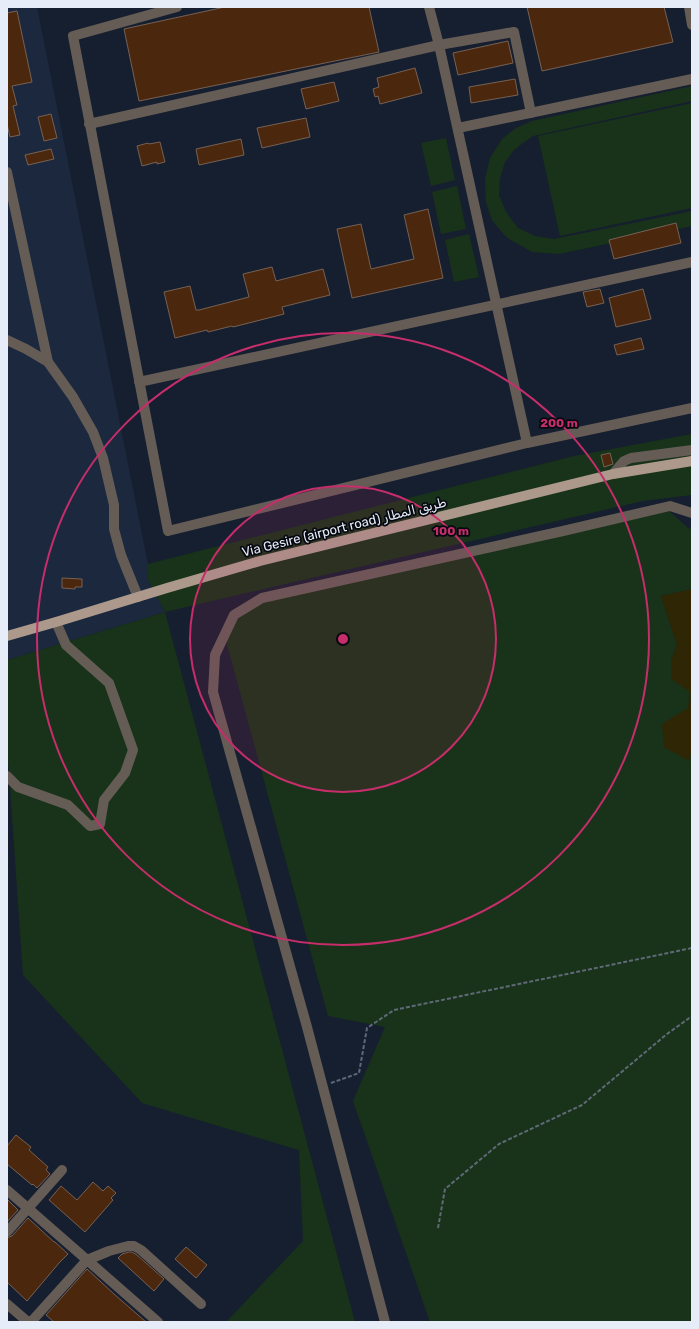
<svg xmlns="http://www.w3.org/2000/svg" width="699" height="1329" font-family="Rubik,'Noto Naskh Arabic',sans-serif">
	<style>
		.built { fill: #1b283d }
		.green { fill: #183319 }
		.sand { fill: #2e2604 }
		.building { fill: #4b270d; stroke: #766154 }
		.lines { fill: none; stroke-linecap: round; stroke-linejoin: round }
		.path { stroke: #606977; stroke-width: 2; stroke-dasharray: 4 2; stroke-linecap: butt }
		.minor { stroke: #655c56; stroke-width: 10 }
		.major { stroke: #ac998c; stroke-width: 10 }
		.ring { fill: none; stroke: #c62d6b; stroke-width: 2 }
		.labels { text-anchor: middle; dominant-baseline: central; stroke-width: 3.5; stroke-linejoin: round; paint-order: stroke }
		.street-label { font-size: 13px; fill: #e6edf9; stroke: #060910 }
		.centre { fill: #c62d6b; stroke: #060910; stroke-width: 2 }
		.ring-label { font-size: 12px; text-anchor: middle; font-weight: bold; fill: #c62d6b; stroke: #060910; stroke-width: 3.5; stroke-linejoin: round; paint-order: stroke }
	</style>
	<rect width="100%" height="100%" fill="#161f2f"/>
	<path class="built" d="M7 7H37L148 564V580L165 612 7 660Z"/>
	<path class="green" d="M692 86V101L533 136 523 143 513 151 505 162 500 178 499 195 506 212 518 228 535 236 554 239 692 211V226L559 254 532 252 506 237 492 220 486 202 485 179 490 158 502 139 516 128 532 121Z
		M692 103V208L560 236 538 136Z
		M446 138 455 180 431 186 421 143Z
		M457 186 466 229 441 234 432 192Z
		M469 234 479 277 454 282 445 240Z
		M692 434V495L643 501 165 612 355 1322H226L303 1241 299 1150 142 1103 23 975 7 745V660L165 612 148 580V564L574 456Z
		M668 510 688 528 692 529V589L661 596 677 645 671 661 690 692 688 708 689 761 692 749V1322H430L353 1101 385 1027 328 1016 223 630 269 596Z"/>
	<path class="sand" d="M692 589V749L689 761 664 747 662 724 688 708 690 692 671 679V661L677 645 661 596Z"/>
	<path class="building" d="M225 7H369L379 52 139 101 124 29Z
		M527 7H664L673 42 542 71Z
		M17 11 32 82 12 86 17 105 13 106 20 135 10 137 7 124V13Z
		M508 41 513 63 458 75 453 53Z
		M415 68 422 93 380 104 378 96 375 97 373 89 379 87 377 78Z
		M515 79 518 95 471 103 469 87Z
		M334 82 339 101 306 109 301 89Z
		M51 114 57 138 44 141 38 117Z
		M306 118 310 137 262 148 257 128Z
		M241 139 244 155 199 165 196 149Z
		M160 142 165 162 157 164V162L142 166 137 146 148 143 149 144Z
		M51 149 54 159 28 165 25 155Z
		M428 209 443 278 352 298 337 229 361 224 371 269 414 259 404 215Z
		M676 223 681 243 614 259 609 240Z
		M272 267 276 281 323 269 330 295 282 307 284 314 233 327 232 326 208 332 207 330 175 338 164 292 190 286 196 310H199L249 297 243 274Z
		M600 289 604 303 587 307 583 292Z
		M643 289 651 319 616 327 609 298Z
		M641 338 644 349 617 355 614 345Z
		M610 453 613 464 604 467 601 455Z
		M62 578 82 579V587H75V589L62 588Z
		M16 1135 31 1147 29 1150 48 1167 46 1170 50 1174 37 1188 33 1184 32 1185 7 1164V1146Z
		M93 1182 103 1191 108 1186 116 1193 111 1198 113 1200 85 1232 49 1200 61 1186 77 1200Z
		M7 1199 18 1210 7 1222Z
		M28 1218 54 1242H55L68 1254 59 1263 27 1301 7 1282V1238L12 1236Z
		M186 1247 207 1265 196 1278 175 1259Z
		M129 1252H132L137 1255 164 1279 154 1291 118 1258 122 1254Z
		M87 1269 114 1294 146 1322H54L46 1315Z"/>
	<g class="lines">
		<path class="path" d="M331 1083 359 1073 367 1028 394 1010 692 948
			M438 1228 445 1189 499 1144 582 1105 667 1034 692 1016"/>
		<path class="minor" d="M177 7 73 36 168 531 527 443 692 408
			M429 7 439 45 527 443
			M689 7 692 25
			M89 124 439 45 514 32 531 113
			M458 128 692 79
			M7 172 48 362 73 397 93 432 103 458 114 505V529L121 555 138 597
			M7 340 26 349 48 362
			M139 382 692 262
			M613 474 624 461 631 458 692 450
			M7 776 18 787 68 805 90 826 100 824 104 800 125 773 133 750 109 683 66 645 56 622
			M7 1190 158 1322
			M7 1232 62 1170
			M7 1304 28 1322
			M31 1322 87 1260 109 1251 128 1246H134L141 1250 201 1304
			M385 1322 307 1027 213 692 215 655 234 615 262 598 563 531 670 506 692 513"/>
		<path class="major" d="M7 636 56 622 167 588 260 561 613 474 692 461"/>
	</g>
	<circle cx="343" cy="639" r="153" fill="#c62d6b" fill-opacity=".12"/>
	<g class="ring">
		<circle cx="343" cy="639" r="153"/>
		<circle cx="343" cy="639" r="306"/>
	</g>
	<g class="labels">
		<g class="street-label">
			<text transform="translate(344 527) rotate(-14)">Via Gesire (airport road) طريق المطار</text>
		</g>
	</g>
	<circle cx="343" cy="639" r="6" class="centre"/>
	<g class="ring-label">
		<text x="559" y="427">200 m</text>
		<text x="451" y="535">100 m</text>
	</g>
	<rect width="699" height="1329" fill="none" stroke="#e6edf9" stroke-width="16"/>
</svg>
